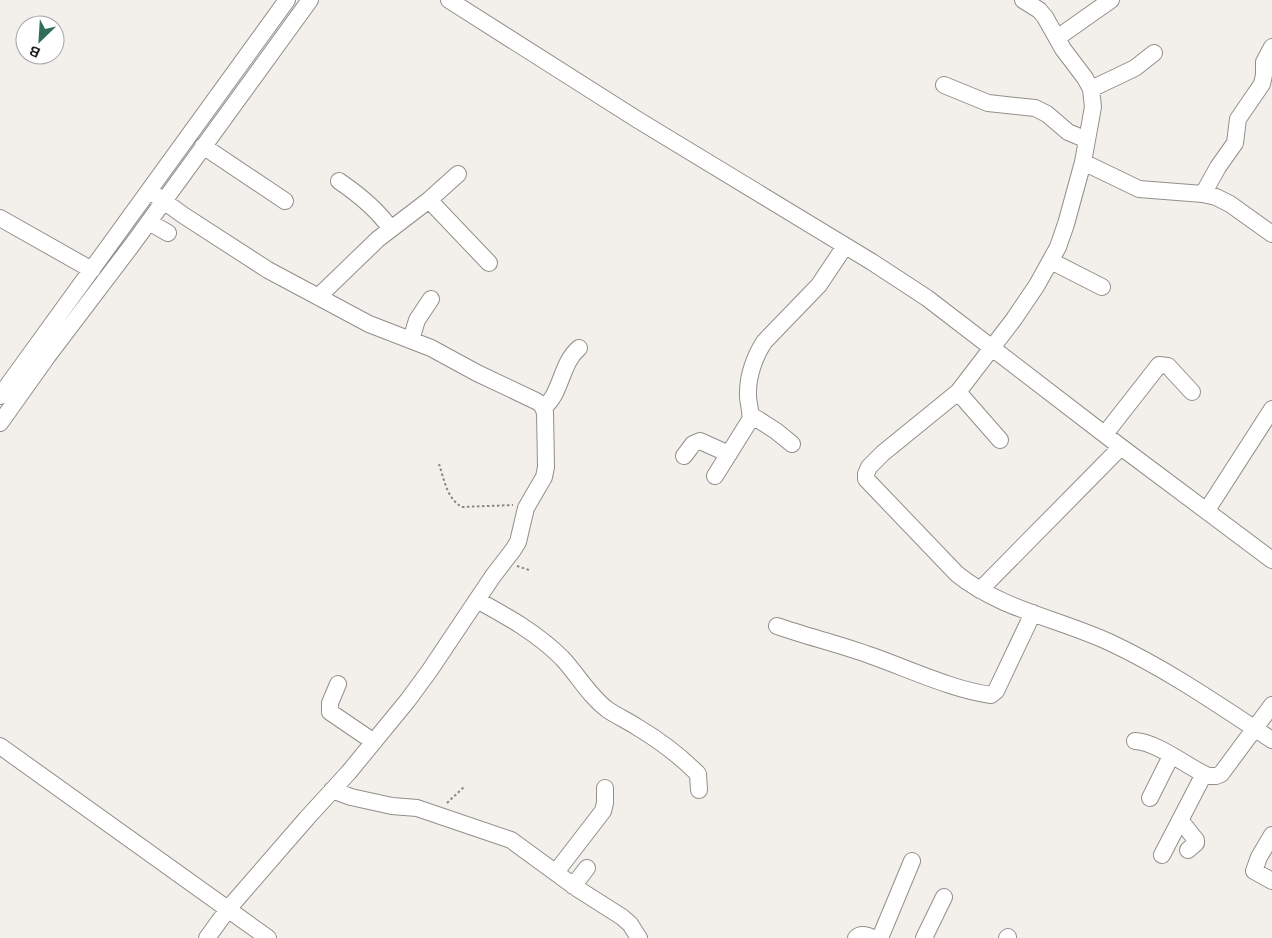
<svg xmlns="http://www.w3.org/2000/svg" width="1272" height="938" font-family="Arial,sans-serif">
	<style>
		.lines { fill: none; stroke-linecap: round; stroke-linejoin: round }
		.minor-casing { stroke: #928f8a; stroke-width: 18 }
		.path { stroke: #898683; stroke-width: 2; stroke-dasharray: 2.5 2.5; stroke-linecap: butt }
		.minor { stroke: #fff; stroke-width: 16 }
	</style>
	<rect width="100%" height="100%" fill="#f3efea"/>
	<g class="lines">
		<g class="minor-casing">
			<path id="minor" d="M449 0 638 120 872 262 927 298 1121 447 1272 560
				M1023 0 1039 10 1045 17 1063 49 1085 78 1091 89 1093 107 1083 162 1139 189 1203 194 1216 197 1230 204 1272 234
				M1057 38 1111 0
				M944 85 988 103 1035 108 1047 114 1068 132 1087 140
				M1091 89 1135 68 1154 53
				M203 146 285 201
				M1083 162 1066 224 1058 247 1037 285 1014 319 958 392 883 453 869 467 866 474V479L957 574C1000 609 1059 619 1109 642 1167 669 1219 705 1272 740
				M339 181C358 194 377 209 390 228
				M150 191 183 215 268 270 369 324 431 348 477 373 536 401 541 404 545 412 546 467 544 477 526 508 518 542 513 550 493 576 430 670 408 700 349 772 307 818 228 909 207 938
				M1203 194 1218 167 1235 143 1238 119 1262 84 1264 75V62L1272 47
				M429 200 489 263
				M0 218 92 270
				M149 222 168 233
				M1051 261 1102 287
				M318 297 378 239 429 200 458 174
				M411 340 417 320 431 299
				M958 392 1000 440
				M0 396 287 0
				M543 408C562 394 560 364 579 348
				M751 415 776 431 792 444
				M0 423 47 357 132 245 310 0
				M1105 434 1159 365 1168 366 1192 392
				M684 456 693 444 700 441 729 454
				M715 476 750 420C752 411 747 402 748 392 748 375 755 356 764 342L819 285 845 246
				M1207 510 1272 409
				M980 590 1121 447
				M477 600C508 617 537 633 562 658 578 675 589 696 608 710 617 716 628 721 637 727 659 740 680 756 698 774L699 790
				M777 626C808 637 840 644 872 656 909 669 953 690 991 695L996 691 1033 613
				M338 684 330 703V712L374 742
				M1135 741C1157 742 1188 767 1208 776H1216L1221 774 1272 705
				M0 746 268 938
				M332 790 351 797 392 806 417 808 511 840 578 889 622 917 630 924 639 938
				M1150 798 1171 756
				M1180 820 1196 840V843L1188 850
				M1272 835 1259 857 1254 871 1272 881
				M1162 855 1204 774
				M556 872 603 811 605 803V788
				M573 886 587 868
				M856 938C861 933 867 935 873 938
				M880 938 912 861
				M924 938 944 897
				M1007 938 1008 937"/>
		</g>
		<path class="path" d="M439 464C444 479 447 499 462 507L513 505
			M517 566 529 570
			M447 803 465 786"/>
		<use href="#minor" class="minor"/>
	</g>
	<g transform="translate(40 40) rotate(205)"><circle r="24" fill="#ffffff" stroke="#a6a5a5"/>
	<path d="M0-4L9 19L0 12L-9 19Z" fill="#306e5b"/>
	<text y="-8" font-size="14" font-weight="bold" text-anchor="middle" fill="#201e1d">B</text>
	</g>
</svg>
